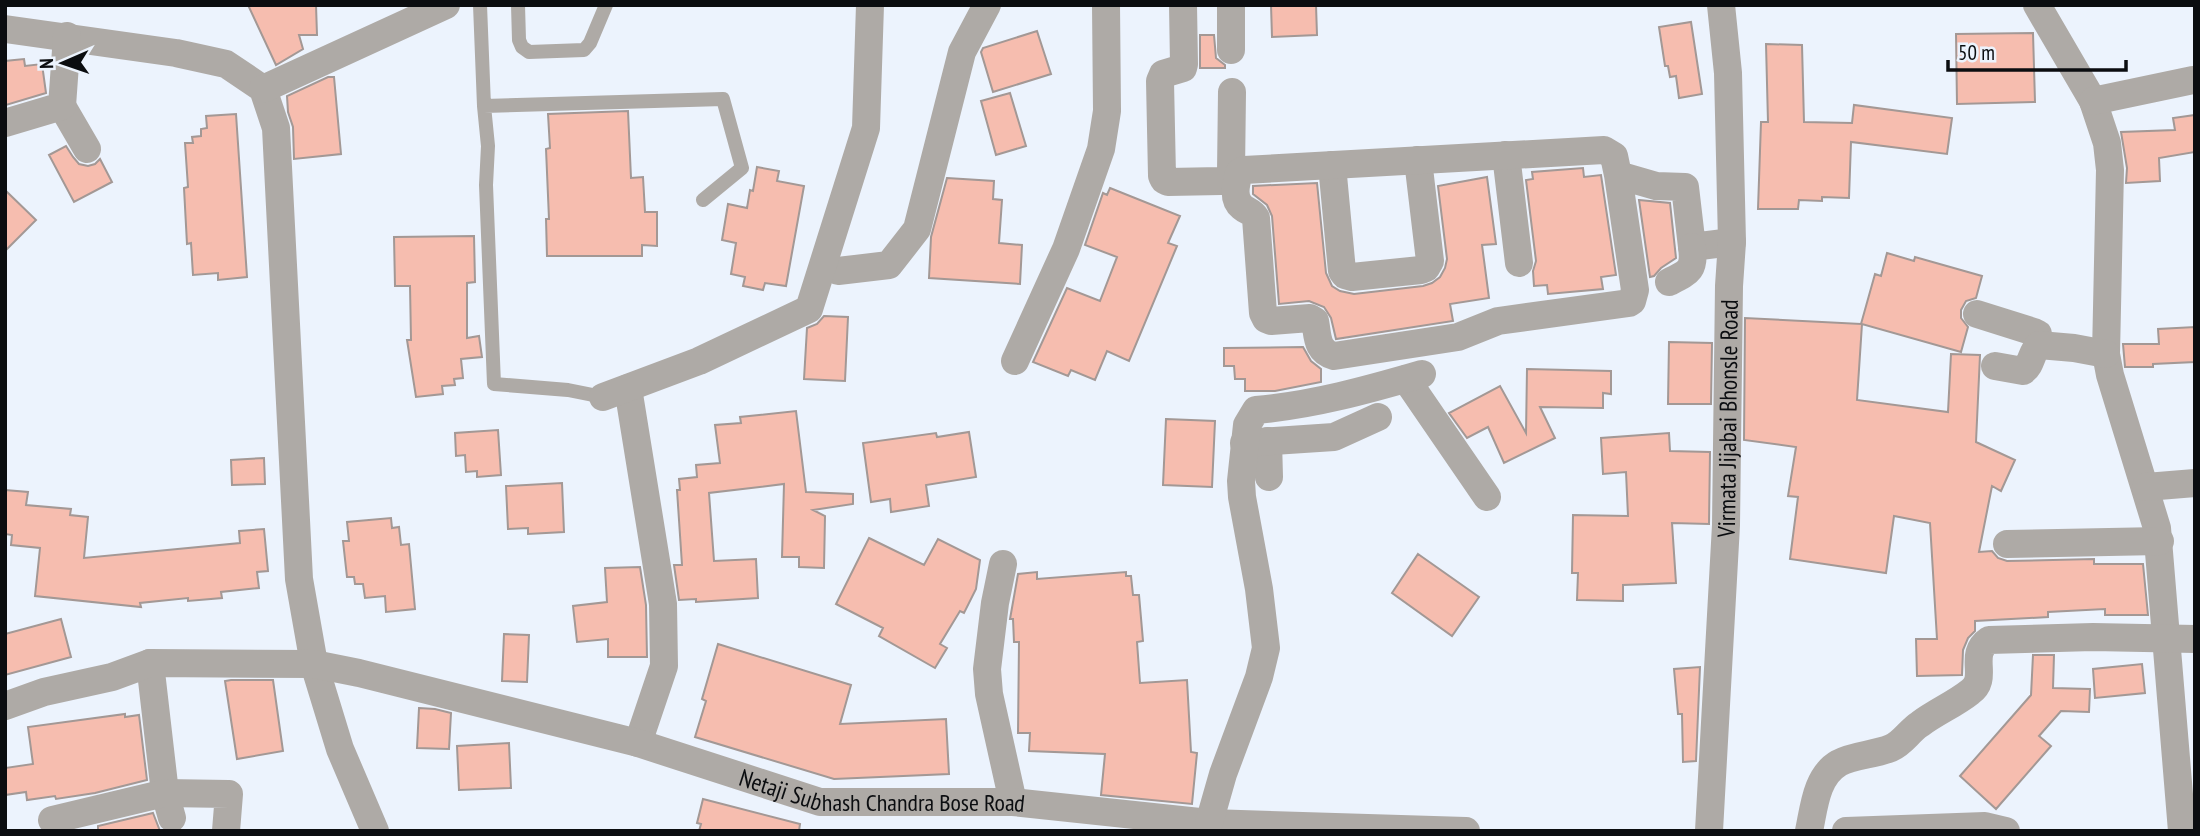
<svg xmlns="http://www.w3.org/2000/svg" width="2200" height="836" font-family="'PT Sans Narrow',sans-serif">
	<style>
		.building { fill: #f6bdaf; stroke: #a39895; stroke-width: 2 }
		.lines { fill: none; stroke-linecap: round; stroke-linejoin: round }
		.lane { stroke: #aeaaa6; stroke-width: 14 }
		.street { stroke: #aeaaa6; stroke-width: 28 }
		.labels { text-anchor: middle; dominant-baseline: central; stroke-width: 7; stroke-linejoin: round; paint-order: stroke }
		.street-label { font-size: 24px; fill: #0b0d10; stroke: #ecf3fd }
	</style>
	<rect width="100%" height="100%" fill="#ecf3fd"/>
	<path class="building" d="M248 5H316L317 35H299L303 49 276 65Z
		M1271 5H1316L1317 35 1272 37Z
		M1691 22 1702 94 1679 98 1676 76 1670 77 1668 66H1665L1659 27Z
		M1037 31 1051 74 993 92 981 52 983 48Z
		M2033 33 2035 102 1957 104 1956 34Z
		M1200 35H1214L1216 58 1225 65V68H1200Z
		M1766 44 1802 45 1804 122 1852 123 1854 105 1952 118 1947 154 1851 142 1849 198 1822 197V201L1799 200 1798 209H1758L1761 122H1768Z
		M24 59 25 66 42 64 46 93 6 105 5 61Z
		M328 77H334L341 154 294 159 293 127 288 112 287 96Z
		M1010 93 1026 146 996 155 981 101Z
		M628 111 631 178 643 177 645 212H657V246L642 245V256H547L546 219H549L546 149 550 148 548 114Z
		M236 114 247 277 218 280V273L193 275 191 243 187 244 184 188 188 187 185 143H193L192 137 201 136V129L207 128 206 116Z
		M2195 115V152L2159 158 2160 181 2126 183 2127 168 2121 132 2175 130 2173 118Z
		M66 146 73 157 79 164 88 166 95 164 100 159 112 182 74 202 49 155Z
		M757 167 779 171 777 181 804 186 786 286 765 283 763 290 743 286 745 277 731 274 736 243 722 240 728 204 747 208 750 190 753 191Z
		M1583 168 1584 177 1601 175 1616 275 1601 277 1603 289 1548 294 1547 285 1534 286 1533 271 1536 261 1526 180 1533 179 1532 172Z
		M1487 177 1496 244 1482 245 1489 298 1450 304 1453 321 1336 339 1331 318 1324 307 1309 301 1279 304 1272 216 1267 205 1253 194V186L1317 183 1326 273 1332 286 1340 291 1354 294 1423 286 1432 283 1440 277 1445 268 1447 259 1438 186Z
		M947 178 994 181 993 199 1002 200 999 243 1022 245 1020 284 929 278 931 237Z
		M1110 188 1180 216 1168 243 1177 246 1129 361 1107 351 1095 380 1071 370 1068 376 1033 362 1067 288 1100 301 1117 257 1085 245 1103 193 1107 195Z
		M5 190 36 220 5 251Z
		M1639 200 1670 203 1676 258 1661 268 1654 276 1650 277Z
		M474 236 475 282 467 283V338L479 336 482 357 461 359 463 378 454 379 455 385 442 386 443 394 416 397 407 340H411L410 286H395L394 237Z
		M1887 253 1914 261 1915 257 1982 276 1976 298 1966 301 1961 310V318L1968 327 1961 352 1862 324 1857 400 1948 412 1951 354 1980 355 1976 442 2015 460 2001 491 1992 486 1979 552 1992 551 1998 558 2007 561 2094 559V564H2143L2148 615H2105V609L2048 612V617L1975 621V631L1968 638 1963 650 1962 675 1917 676 1916 639H1937L1930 523 1894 516 1886 573 1790 559 1798 497 1788 496 1796 447 1744 440 1745 318 1861 324 1875 274 1881 276Z
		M824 316 848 317 845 381 804 379 807 328 817 324Z
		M2195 327V362L2153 364V367H2125L2123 344H2159L2158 329Z
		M1669 342 1712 343 1711 404H1668Z
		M1303 347 1311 361 1321 369V382L1275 391H1245V379H1235L1234 366H1224V348Z
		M1527 369 1611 371V394L1603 393V408L1540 407 1555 438 1504 463 1488 427 1467 438 1449 413 1500 386 1526 433Z
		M796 411 806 492 853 494V504L813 510 825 516 824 568 799 567V557H782L784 484 709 493 714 561 756 559 758 598 696 602V599L679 600 674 565H682L677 490H680L679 479 697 477 696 465 720 463 715 425 741 423 740 417Z
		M1166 419 1215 421 1212 487 1163 485Z
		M498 430 501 475 477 477V471L466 472 465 455 456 456 455 433Z
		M969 432 976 477 926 485 929 506 891 512 890 499 871 502 863 443 936 433 937 437Z
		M1669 433 1670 451 1710 452 1709 524 1672 523 1676 583 1623 585V601L1577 600 1578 573H1572L1573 515 1628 516 1626 472 1603 474 1601 438Z
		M264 458 265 484 232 485 231 460Z
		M562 483 564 532 528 534V528L508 529 506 486Z
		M5 490 28 492 26 505 71 509 70 515 88 517 84 558 240 543 239 531 264 529 268 571 257 572 259 588 221 592 222 598 188 601V598L140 603 141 607 35 596 40 548 11 545 12 535 5 534Z
		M391 518 392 528 399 527 401 545 409 544 415 609 386 612 385 596 365 598 363 584H355L354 577H347L343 541H349L347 522Z
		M869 538 924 565 938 539 980 560 976 589 964 613 960 611 940 644 947 648 935 668 879 636 883 628 836 604Z
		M1418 554 1479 597 1452 636 1392 593Z
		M640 567 646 605 647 657H608V639L577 642 573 606 607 602 605 568Z
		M1037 572V579L1126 572V576H1131L1133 595H1139L1143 641 1137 642 1140 683 1187 680 1191 752 1197 753 1192 804 1101 795 1105 754 1029 751 1030 733H1018L1019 642H1014L1013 619H1010L1018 574Z
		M61 619 71 657 5 675V634Z
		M504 634 529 635 527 682 502 681Z
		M718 644 851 685 840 724 946 719 949 774 834 779 695 737 706 701 702 699Z
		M2033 655H2054L2053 688 2090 689 2089 712 2061 711 2039 736 2051 746 1996 809 1960 776 2031 695Z
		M2142 664 2145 693 2095 698 2093 669Z
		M1700 667 1696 761 1683 762 1682 714H1678L1674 669Z
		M231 680H273L283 751 237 759 225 681Z
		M419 708 435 709 451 713 449 749 417 748Z
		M125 714V717L139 715 147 780 95 793 56 799 55 796 27 800 26 792 5 795V768L33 764 28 727Z
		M509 743 511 788 459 790 457 746Z
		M703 799 800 824 799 831H699L701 824 697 823Z
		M153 813 160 831H98V826Z"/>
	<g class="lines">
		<path class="lane" d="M480 5 484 106
			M518 5 519 40 522 47 529 52 584 50 590 43 606 5
			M603 397 568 390 494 384 486 185 488 146 484 106 723 99 742 168 703 200"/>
		<g class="street">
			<path d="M1183 5 1184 64 1183 68 1163 74 1160 81 1162 176 1164 180 1168 182 1221 181 1227 179 1231 172 1232 92"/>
			<path d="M1231 5V50"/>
			<path d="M2037 5 2093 101 2107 143 2110 170 2106 354 2110 375 2157 528 2182 831"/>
			<path d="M5 29 176 53 226 64 263 89 276 128 299 579 314 664 340 749 375 831"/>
			<path d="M263 89 446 5"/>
			<path d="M2093 101 2193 80"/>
			<path d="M62 106 87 149"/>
			<path d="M5 123 62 106 67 36"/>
			<path d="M1506 155 1519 263"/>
			<path d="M1332 165 1342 271 1345 275 1352 277 1421 270 1426 268 1430 261 1418 160"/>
			<path d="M1618 175 1635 290 1632 301 1629 303 1498 321 1458 337 1334 356C1316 351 1318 336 1315 321L1310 318 1271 321 1266 319 1263 313 1256 218C1252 211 1248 212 1242 207 1232 199 1236 183 1239 173L1244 170 1604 150 1614 156 1618 175 1656 186 1685 187 1692 247 1732 242"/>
			<path d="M838 271 889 265 917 229 962 52 987 5"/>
			<path d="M1669 282C1689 272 1695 270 1692 247"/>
			<path d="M1977 314 2034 332 2038 334 2039 345"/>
			<path d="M1015 361 1066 249 1101 149 1107 111 1106 5"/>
			<path d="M1995 366 2023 371C2032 365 2031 352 2039 345L2074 348 2106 354"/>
			<path d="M1406 379 1487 497"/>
			<path d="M628 388 663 604 664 666 638 743"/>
			<path d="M603 397 699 361 809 309 866 128 870 5"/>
			<path d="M1268 441 1269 477"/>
			<path d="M1244 443 1334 437 1378 417"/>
			<path d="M2146 487 2195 483"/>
			<path d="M2007 544 2160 541"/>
			<path d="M1003 564 995 603 987 669 989 694 1013 802"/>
			<path d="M150 663 165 793 172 818"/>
			<path id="s1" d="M5 706 44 692 112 677 150 663 314 664 359 673 638 743 820 802H1013L1209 823 1466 831"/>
			<path d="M52 820 165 793 229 794 226 831"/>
			<path d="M1209 823 1223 774 1259 677 1266 648 1259 589 1242 497 1241 481 1247 425 1256 410C1313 405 1367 390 1422 374"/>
			<path id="s2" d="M1709 831 1726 525 1729 286 1732 242 1728 73 1721 5"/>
			<path d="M1809 831C1814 808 1816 776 1839 763 1854 755 1874 755 1891 748 1903 743 1909 731 1920 724 1936 712 1955 704 1970 692 1990 678 1967 655 1989 640L2093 637 2195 639"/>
			<path d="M1846 831 1985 826 2006 831"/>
		</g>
	</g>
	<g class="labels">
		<g class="street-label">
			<text stroke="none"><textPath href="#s2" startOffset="413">Virmata Jijabai Bhonsle Road</textPath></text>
			<text stroke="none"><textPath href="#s1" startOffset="901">Netaji Subhash Chandra Bose Road</textPath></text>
		</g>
	</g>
	<rect width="2200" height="836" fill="none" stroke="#0b0d10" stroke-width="14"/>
	<g transform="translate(63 63) rotate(268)" stroke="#ecf3fd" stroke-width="5" paint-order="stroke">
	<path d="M0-5L12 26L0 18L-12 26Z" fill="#0b0d10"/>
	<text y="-10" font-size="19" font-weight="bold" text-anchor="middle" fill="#0b0d10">N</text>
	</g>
	<path d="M1948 60v10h178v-10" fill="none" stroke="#0b0d10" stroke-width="3.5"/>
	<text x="1958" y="60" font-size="21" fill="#0b0d10" stroke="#ecf3fd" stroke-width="5" paint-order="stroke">50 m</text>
</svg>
